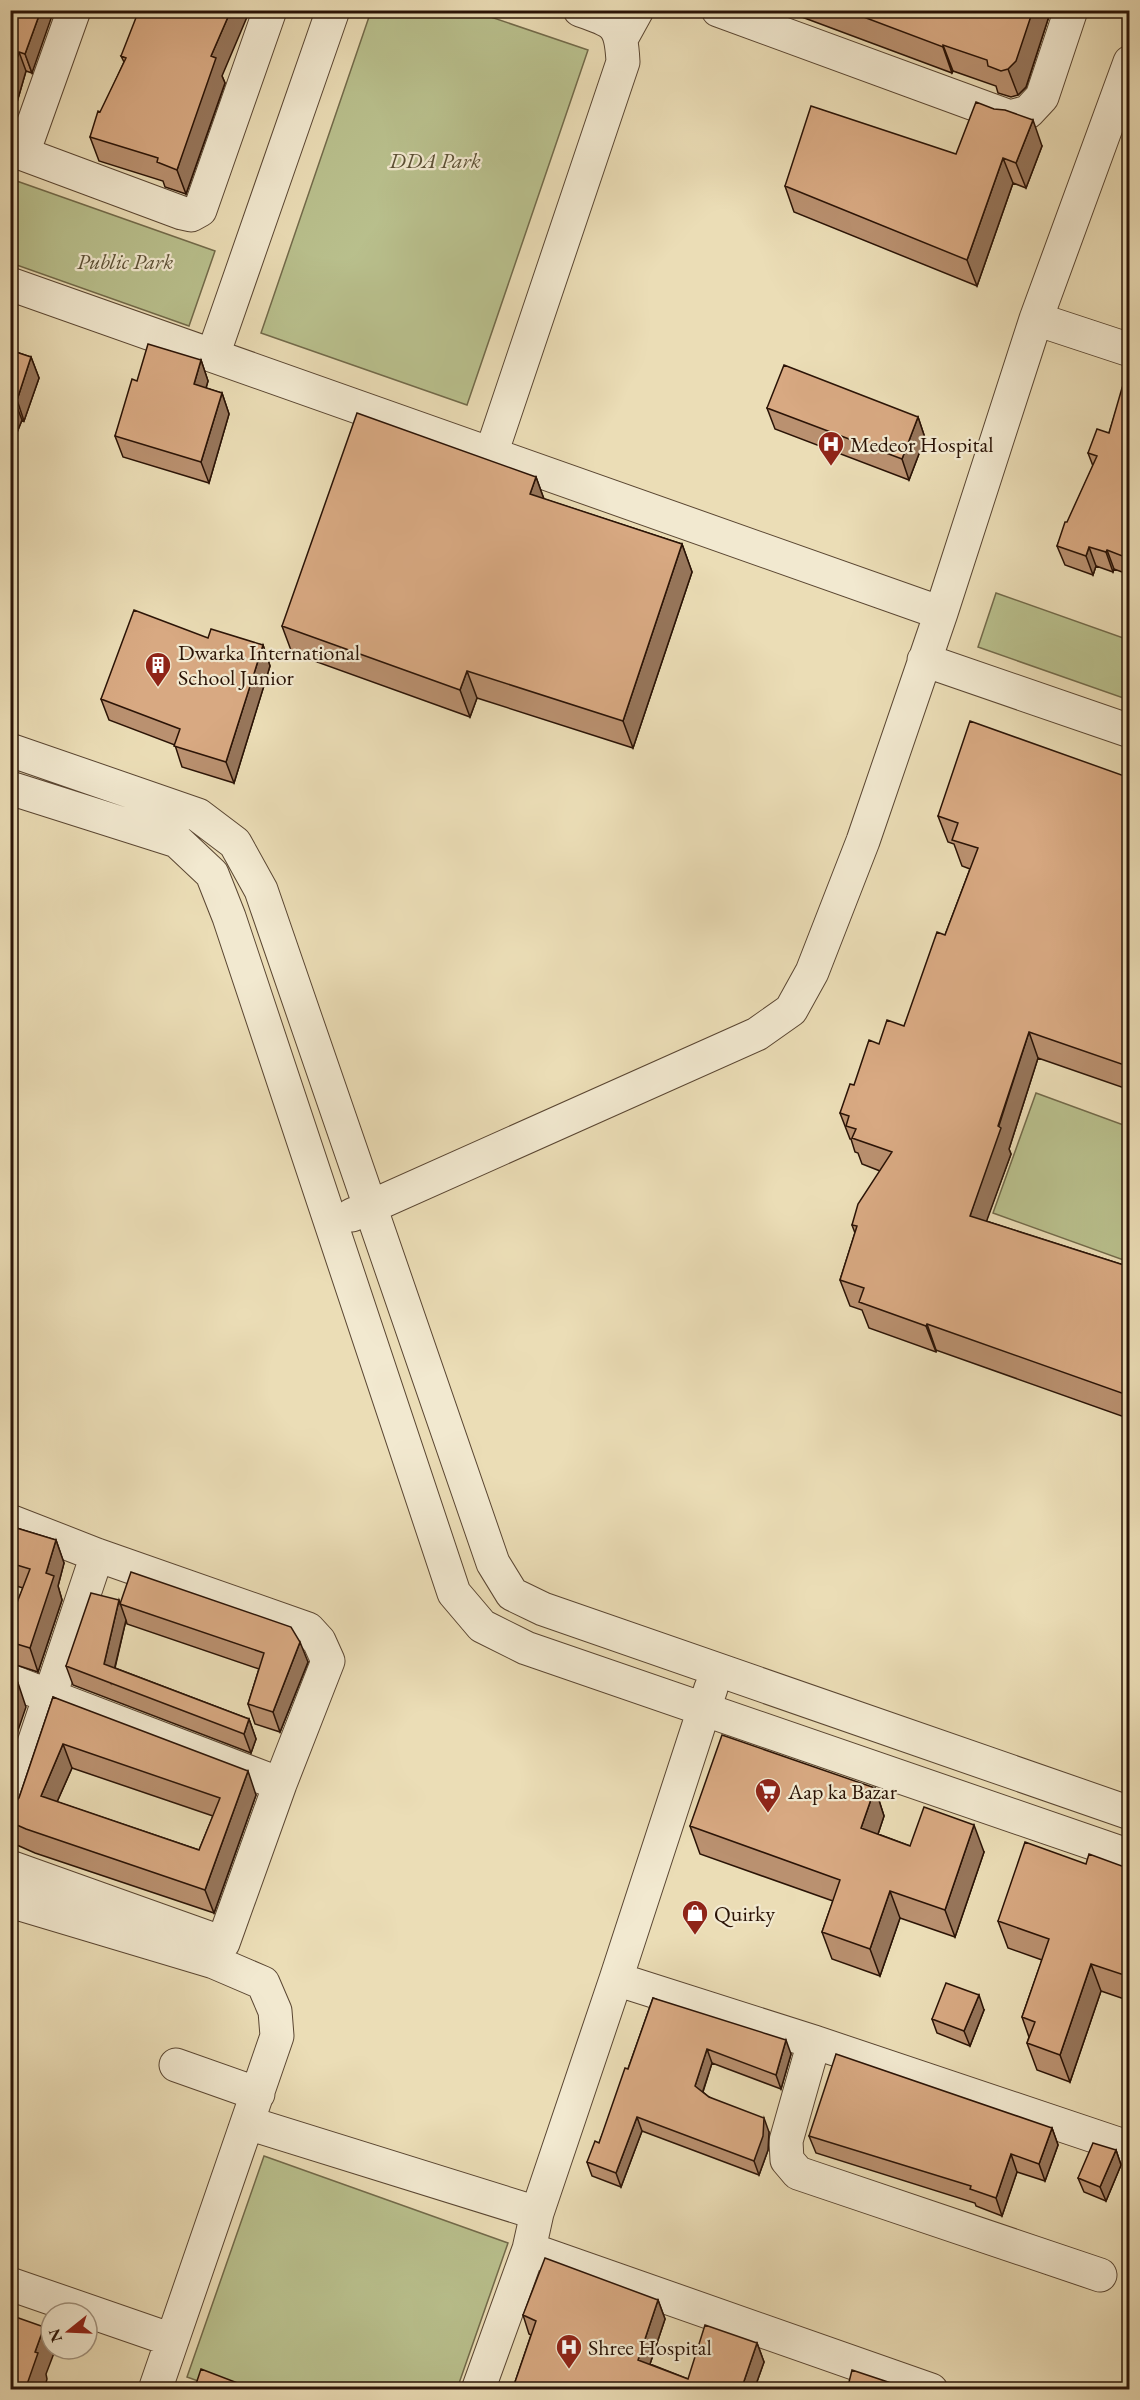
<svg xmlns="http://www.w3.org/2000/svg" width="1140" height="2400" font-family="'EB Garamond',serif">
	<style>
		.green { fill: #b9c08d; stroke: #726a4a; stroke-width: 1.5 }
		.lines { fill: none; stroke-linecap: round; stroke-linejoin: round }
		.minor-casing { stroke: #5a4632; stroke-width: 35 }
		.minor { stroke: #f2e9d0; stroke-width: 33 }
		.wall { fill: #ba9170; stroke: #2a1306; stroke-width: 1.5; fill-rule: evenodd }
		.shaded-wall { fill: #97765b; stroke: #2a1306; stroke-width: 1.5 }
		.building { fill: #d8a982; stroke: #2a1306; stroke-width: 1.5; fill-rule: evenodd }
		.labels { text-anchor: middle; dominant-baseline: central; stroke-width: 4.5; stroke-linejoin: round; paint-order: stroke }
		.park-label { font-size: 22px; font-style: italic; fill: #5c5035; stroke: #f2e9d0 }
		.poi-label { font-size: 22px; fill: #2a1306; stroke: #f2e9d0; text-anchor: start }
	</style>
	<rect width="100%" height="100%" fill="#ebddb6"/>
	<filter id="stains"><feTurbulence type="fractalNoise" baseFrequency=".00333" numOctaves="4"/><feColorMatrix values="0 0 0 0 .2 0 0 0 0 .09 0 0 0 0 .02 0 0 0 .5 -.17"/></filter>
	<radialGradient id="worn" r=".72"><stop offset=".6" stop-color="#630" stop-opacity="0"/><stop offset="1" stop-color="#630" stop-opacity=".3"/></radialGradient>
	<path class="green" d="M371 11H473L588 50 467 405 261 333Z
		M11 179 215 251 189 326 11 263Z
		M996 593 1129 640V700L978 647Z
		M1036 1093 1129 1127V1262L993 1213Z
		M264 2156 508 2243 457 2389 223 2390 187 2377Z"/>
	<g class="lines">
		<g class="minor-casing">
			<path id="minor" d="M718 10 1010 117 1028 112 1042 97 1071 10
				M621 39 637 10
				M10 149 182 213 191 215 200 210 270 10
				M23 153 74 10
				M10 284 941 613
				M1036 319 1130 350
				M213 355 333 10
				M491 454 623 62C621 23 615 22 580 10
				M924 660 1130 731
				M10 750 198 815 235 843 261 890 493 1563 512 1594 543 1609 1130 1813
				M10 788 177 841 212 874 229 917 454 1593 482 1626 526 1648 1130 1856
				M352 1215 757 1034 791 1010 812 972 863 841 941 613 1036 319 1130 62
				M10 1521 97 1555
				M10 1681 280 1784
				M10 1815 97 1555 308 1629 319 1641 328 1661 280 1784 223 1943 10 1867
				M10 1901 214 1962 263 1983 275 2011 277 2036 155 2390
				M616 1979 814 2042 1130 2148
				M814 2042 786 2141 787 2160 798 2173 1100 2275
				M176 2065 258 2094
				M248 2123 537 2213
				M529 2249 931 2390
				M10 2284 172 2340
				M478 2390 529 2249 537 2213 616 1979 711 1688"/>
		</g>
		<use href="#minor" class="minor"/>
	</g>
	<path class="wall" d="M10 10 32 73 26 71 15 109 17 114 10 131Z
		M783 10H1051L1026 87 1018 95 1011 97 998 93 996 86 953 71 952 73Z
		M121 56 222 76 225 83 186 194 165 187 163 181 99 161 90 137 124 62Z
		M1042 146 1026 188 1013 183 977 286 794 212 785 186 956 154Z
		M10 350 31 357 39 378 24 421 22 420 10 450Z
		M201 360 208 381 206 388 222 393 229 414 209 483 123 457 115 436 137 381Z
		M1130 367V575L1114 569 1113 572 1096 566 1093 575 1065 565 1057 546 1093 466 1088 453 1109 433Z
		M767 408 918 417 925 438 909 480 775 429Z
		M536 477 544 499 682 544 692 572 633 748 477 698 470 717 292 653 282 626Z
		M208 638 263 645 270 666 234 783 182 767 175 745 109 720 101 699Z
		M1130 778V1090L1038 1058 1009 1149 1011 1154 986 1221 1130 1267V1419L936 1350V1352L869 1328 862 1310 850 1306 840 1280 855 1233 852 1225 880 1171 862 1164 858 1153 855 1152 851 1139H850L840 1113 854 1085 879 1044 904 1026 945 935 970 869 962 866 954 844 948 842 938 816Z
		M10 1526 56 1540 64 1563 58 1586 62 1600 38 1672 10 1663V1612L13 1613 23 1588 10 1584Z
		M120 1603 308 1662 280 1732 255 1724 248 1704 259 1669 127 1624 126 1620 115 1668 249 1719 256 1739 251 1753 73 1685 66 1666Z
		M53 1697 256 1795 214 1913 35 1853 10 1842V1807L13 1806 19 1798ZM72 1768 213 1816 199 1850 57 1802Z
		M875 1788 884 1816 878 1834 910 1846 984 1852 955 1937 900 1918 880 1976 832 1959 822 1932 833 1901 700 1854 690 1826Z
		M1086 1864 1130 1869V2001L1101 1991 1070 2082 1037 2070 1027 2043 1029 2037 1022 2017 1042 1960 1008 1948 998 1921Z
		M653 1998 791 2054 781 2089 712 2063 703 2092 709 2097 769 2132 768 2150 759 2175 642 2131 621 2187 592 2176 587 2162 599 2143 628 2069Z
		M984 2010 970 2046 937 2033 932 2019Z
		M1052 2128 1058 2145 1045 2181 1017 2172 1002 2216 976 2206 975 2203 816 2153 809 2136Z
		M1116 2150 1121 2165 1106 2201 1084 2192 1078 2178Z
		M658 2300 665 2319 650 2364 688 2379 757 2343 764 2362 754 2390H517L515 2382 531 2335 529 2334 523 2315Z
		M1130 2352V2378L1125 2366Z"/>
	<path class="shaded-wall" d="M41 10H54L32 73 25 54Z
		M231 10H250L222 76 225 83 186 194 177 170 211 56Z
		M1033 10H1051L1026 87 1018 95 1008 69Z
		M943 45 953 71 952 73 943 47Z
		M19 52 26 71 15 109 17 114 11 131 10 81Z
		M1033 120 1042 146 1026 188 1016 163Z
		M1003 158 1013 183 977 286 967 260Z
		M31 357 39 378 24 421 17 400Z
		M201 360 208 381 201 405 194 384Z
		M222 393 229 414 209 483 201 462Z
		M14 399 22 420 10 450V409Z
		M918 417 925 438 909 480 902 459Z
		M536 477 546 505 530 494Z
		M682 544 692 572 633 748 623 721Z
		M1089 547 1096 566 1093 575 1086 556Z
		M1107 550 1114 569 1113 572 1106 552Z
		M263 645 270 666 234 783 226 762Z
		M467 671 477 698 470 717 460 690Z
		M1029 1032 1038 1058 1009 1149 1011 1154 979 1242 970 1216Z
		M927 1324 936 1350V1352L926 1326Z
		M56 1540 64 1563 58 1586 62 1600 38 1672 30 1648 46 1573Z
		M119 1600 126 1620 111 1683 104 1664Z
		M300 1642 308 1662 280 1732 273 1712Z
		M18 1683 26 1707 10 1754V1705Z
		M249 1719 256 1739 251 1753 244 1734Z
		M63 1744 72 1768 49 1820 41 1796Z
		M248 1771 256 1795 214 1913 205 1890Z
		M875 1788 884 1816 871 1855 861 1828Z
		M974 1825 984 1852 955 1937 945 1910Z
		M890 1891 900 1918 880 1976 870 1949Z
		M1091 1964 1101 1991 1070 2082 1060 2055Z
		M979 1995 984 2010 970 2046 964 2031Z
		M786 2040 791 2054 781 2089 776 2075Z
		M707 2049 712 2063 700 2100 695 2086Z
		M637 2117 642 2131 621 2187 616 2173Z
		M764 2118 769 2132 768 2150 759 2175 754 2161Z
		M1052 2128 1058 2145 1045 2181 1039 2164Z
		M1116 2150 1121 2165 1106 2201 1100 2187Z
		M1011 2154 1017 2172 1002 2216 996 2198Z
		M658 2300 665 2319 645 2379 638 2360Z
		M44 2327 51 2346V2349H52L54 2353 46 2374 47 2379 44 2390H25L35 2352Z
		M757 2343 764 2362 754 2390H741Z"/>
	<path class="building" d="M10 10H41L25 54 19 52 10 81Z
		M139 10H231L211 56 216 58 177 170 157 162 158 158 155 157 90 137 98 111 100 112 126 58 121 56Z
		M845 10H1033L1016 61 1008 69 1001 71 988 66 987 60 943 45V47Z
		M976 102 994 109 1005 110 1033 120 1016 163 1003 158 967 260 785 186 811 106 956 154Z
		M148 344 201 360 194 384 222 393 201 462 115 436 132 379 137 381Z
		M10 350 31 357 17 400 14 399 10 409Z
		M784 365 918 417 902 459 767 408Z
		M1130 367V559L1107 550 1106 552 1089 547 1086 556 1057 546 1065 522H1067L1097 456 1088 453 1097 429 1109 433 1122 388Z
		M357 413 536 477 530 494 682 544 623 721 467 671 460 690 282 626Z
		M134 610 208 638 211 629 263 645 226 762 174 746 180 729 101 699Z
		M970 721 1130 778V1067L1029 1032 998 1126 1001 1128 970 1216 1130 1267V1396L927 1324 926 1326 859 1302 864 1288 840 1280 857 1226 852 1225 858 1204 892 1152 852 1138 856 1129 846 1126 849 1116 840 1113 850 1084 854 1085 869 1040 879 1044 887 1020 904 1026 937 932 945 935 978 848 952 840 958 823 938 816Z
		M10 1526 56 1540 46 1573 54 1576 30 1648 10 1642V1612L13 1613 30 1569 10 1563Z
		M131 1572 291 1627 300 1642 273 1712 248 1704 264 1653 120 1604Z
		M91 1593 119 1600 104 1664 249 1719 244 1734 66 1666Z
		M10 1681 18 1683 10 1705Z
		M53 1697 248 1771 205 1890 26 1829 10 1822V1807L13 1806 19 1798ZM63 1744 220 1798 199 1850 41 1796Z
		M722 1735 875 1788 861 1828 910 1846 924 1807 974 1825 945 1910 890 1891 870 1949 822 1932 840 1880 690 1826Z
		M1025 1842 1086 1864 1089 1854 1130 1869V1977L1091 1964 1060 2055 1027 2043 1035 2022 1022 2017 1049 1939 998 1921Z
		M946 1983 979 1995 964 2031 932 2019Z
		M653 1998 786 2040 776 2075 707 2049 695 2086 709 2097 764 2118 763 2136 754 2161 637 2117 616 2173 587 2162 595 2141 599 2143 625 2068 628 2069Z
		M836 2054 1052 2128 1039 2164 1011 2154 996 2198 970 2189 971 2186 809 2136Z
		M1093 2143 1116 2150 1100 2187 1078 2178Z
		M545 2258 658 2300 638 2360 688 2379 705 2325 757 2343 741 2390H535L515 2382 536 2321 523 2315Z
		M10 2315 44 2327 35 2352 38 2353 25 2390H10Z
		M1130 2352V2367L1125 2366Z
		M201 2369 256 2390H194Z
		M852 2370 912 2390H847Z"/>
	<defs>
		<g id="hospital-pin" transform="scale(1.35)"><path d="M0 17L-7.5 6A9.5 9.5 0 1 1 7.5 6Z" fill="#8f2418" stroke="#f2e9d0"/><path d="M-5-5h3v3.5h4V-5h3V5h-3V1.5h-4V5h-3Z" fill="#fff"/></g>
		<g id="building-pin" transform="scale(1.35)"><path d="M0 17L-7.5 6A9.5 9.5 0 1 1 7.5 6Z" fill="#8f2418" stroke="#f2e9d0"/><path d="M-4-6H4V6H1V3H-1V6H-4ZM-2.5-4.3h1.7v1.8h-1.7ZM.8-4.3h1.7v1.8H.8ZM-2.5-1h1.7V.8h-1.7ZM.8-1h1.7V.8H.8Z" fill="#fff"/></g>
		<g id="supermarket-pin" transform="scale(1.35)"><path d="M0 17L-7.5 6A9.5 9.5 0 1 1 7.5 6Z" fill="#8f2418" stroke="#f2e9d0"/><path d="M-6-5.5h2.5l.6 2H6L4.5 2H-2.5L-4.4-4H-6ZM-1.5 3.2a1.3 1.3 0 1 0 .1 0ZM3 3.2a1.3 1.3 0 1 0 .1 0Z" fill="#fff"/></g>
		<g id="shop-pin" transform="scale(1.35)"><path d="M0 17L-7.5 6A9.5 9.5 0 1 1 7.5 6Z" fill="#8f2418" stroke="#f2e9d0"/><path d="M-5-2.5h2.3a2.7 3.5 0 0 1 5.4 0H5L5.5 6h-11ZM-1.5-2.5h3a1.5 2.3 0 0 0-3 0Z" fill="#fff"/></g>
	</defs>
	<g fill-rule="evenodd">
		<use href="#hospital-pin" x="831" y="444"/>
		<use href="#building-pin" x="158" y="665"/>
		<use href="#supermarket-pin" x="768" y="1791"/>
		<use href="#shop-pin" x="695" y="1913"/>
		<use href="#hospital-pin" x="569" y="2347"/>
	</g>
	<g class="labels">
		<g class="park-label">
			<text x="435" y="160">DDA Park</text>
			<text x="125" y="261">Public Park</text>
		</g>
		<g class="poi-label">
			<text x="850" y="444">Medeor Hospital</text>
			<text x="178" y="652">Dwarka International<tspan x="178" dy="25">School Junior</tspan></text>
			<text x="788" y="1791">Aap ka Bazar</text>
			<text x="714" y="1913">Quirky</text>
			<text x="588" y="2347">Shree Hospital</text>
		</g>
	</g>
	<rect width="1140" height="2400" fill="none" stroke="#ebddb6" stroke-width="36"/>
	<rect x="12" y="12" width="1116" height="2376" fill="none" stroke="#2a1306" stroke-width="3"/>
	<rect x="18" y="18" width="1104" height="2364" fill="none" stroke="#2a1306" stroke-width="1.5"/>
	<g transform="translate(69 2331) rotate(252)"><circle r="28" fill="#f2e9d0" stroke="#a2937f" stroke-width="1.5"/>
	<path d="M0-4.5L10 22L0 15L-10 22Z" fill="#8f2418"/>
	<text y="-9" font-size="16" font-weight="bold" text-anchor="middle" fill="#2a1306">N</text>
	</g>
	<rect width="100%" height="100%" filter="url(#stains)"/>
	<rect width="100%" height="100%" fill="url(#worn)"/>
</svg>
